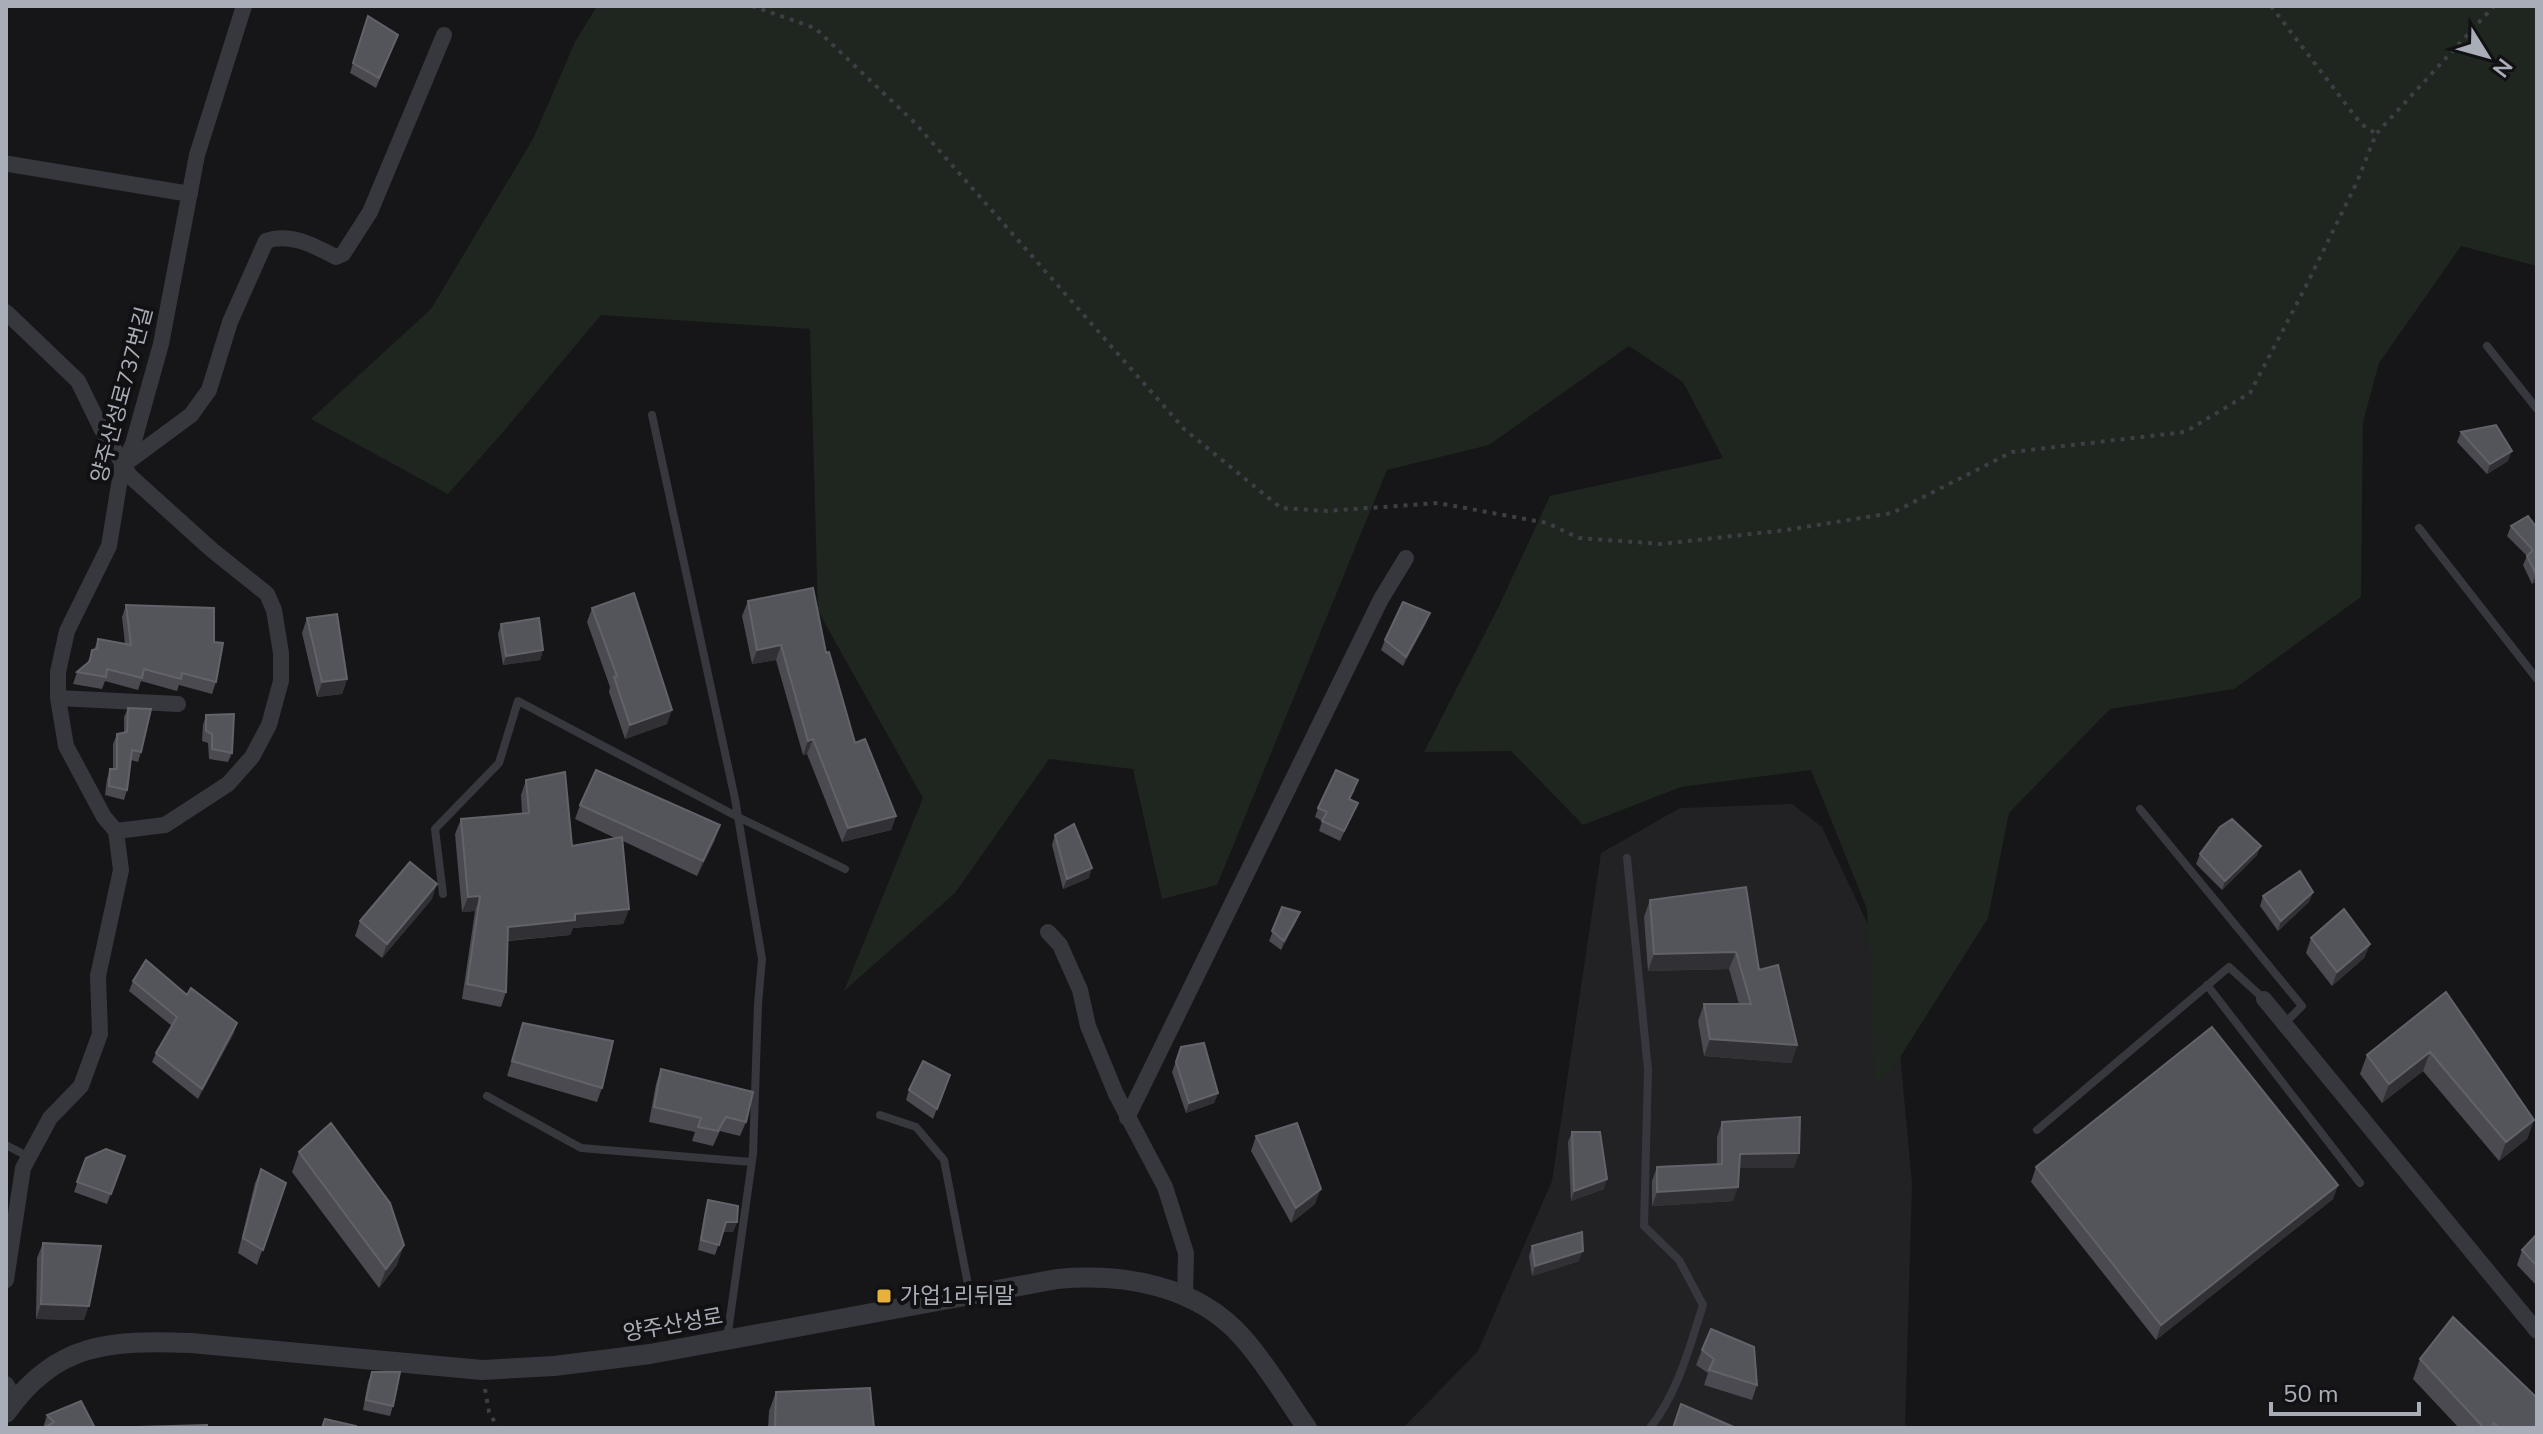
<svg xmlns="http://www.w3.org/2000/svg" width="2543" height="1434" font-family="'Nunito Sans','Noto Sans KR',sans-serif">
	<style>
		.built { fill: #222225 }
		.green { fill: #1e261f }
		.lines { fill: none; stroke-linecap: round; stroke-linejoin: round }
		.path { stroke: #3d3f44; stroke-width: 4; stroke-dasharray: 4 6; stroke-linecap: butt }
		.service { stroke: #37383d; stroke-width: 8 }
		.minor { stroke: #37383d; stroke-width: 16 }
		.tertiary { stroke: #37383d; stroke-width: 20 }
		.wall { fill: #4a4a50 }
		.shaded-wall { fill: #313135 }
		.building { fill: #54555b; stroke: #626369; stroke-width: 2 }
		.poi-dot { fill: #e9b03c; stroke: #111113; stroke-width: 3 }
		.labels { text-anchor: middle; dominant-baseline: central; stroke-width: 8; stroke-linejoin: round; paint-order: stroke }
		.street-label { font-size: 22px; fill: #a9adb7; stroke: #111113 }
		.poi-label { font-size: 22px; fill: #a9adb7; stroke: #111113; text-anchor: start }
	</style>
	<rect width="100%" height="100%" fill="#161618"/>
	<path class="built" d="M1792 804 1822 827 1893 978 1912 1183 1905 1428H1403L1478 1351 1552 1181 1601 853 1680 808Z"/>
	<path class="green" d="M597 6H2537V266L2461 246 2379 363 2363 422 2361 597 2234 689 2110 709 2009 813 1988 918 1892 1070 1875 1083 1867 909 1811 770 1681 787 1583 825 1511 751 1424 752 1500 604 1550 496 1723 458 1683 382 1629 346 1489 445 1387 470 1217 885 1162 899 1133 769 1049 759 955 893 844 991 923 798 818 611 810 329 601 315 503 432 448 494 311 419 431 309 533 139 575 42Z"/>
	<g class="lines">
		<path class="path" d="M752 6 815 28 915 123 1184 429 1281 508 1327 511 1438 503 1547 523 1579 538 1661 544 1786 530 1892 513 2012 452 2185 432 2250 393 2305 288 2357 182 2376 134 2494 6
			M2271 6 2361 124 2375 133
			M485 1389 489 1412 498 1428"/>
		<path class="service" d="M2487 346 2537 409
			M652 415 735 799 762 959 758 1004 753 1154 727 1339
			M2419 528 2537 679
			M2140 809 2302 1006 2284 1024
			M1627 858 1648 1070 1644 1226 1679 1260 1703 1305C1689 1349 1678 1392 1650 1428
			M443 894 435 829 499 763 518 701 738 817 845 869
			M2207 985 2360 1183
			M487 1096 581 1148 751 1162
			M880 1115 916 1127 944 1160 970 1295
			M2037 1130 2229 967 2264 999
			M6 1145 29 1157"/>
		<path class="minor" d="M9 164 190 194
			M6 312 78 381 101 428 130 476 212 550 267 594 274 610 281 653V681L269 725 252 757 228 784 165 825 116 831
			M126 463 191 415 209 390 230 322 266 241C290 232 315 246 336 257L343 254 370 212 444 35
			M58 698 178 704
			M1048 932 1060 945 1080 990 1088 1026 1116 1094 1165 1187 1186 1253 1185 1296
			M2264 999 2537 1331
			M1127 1118 1381 599 1406 558
			M6 1280 23 1168 50 1118 81 1086 100 1034 98 976 121 870 116 831 104 817 66 746 58 698V672L67 631 109 546 122 466 133 444 161 344 197 155 244 6
			M6 1384 15 1400"/>
		<path class="tertiary" d="M6 1413C56 1342 110 1340 191 1343L482 1370 554 1366 650 1354 1057 1279C1123 1273 1197 1285 1243 1338 1267 1365 1286 1398 1307 1428"/>
	</g>
	<path class="wall" d="M364 26 398 35 376 88 350 73Z
		M2461 432 2508 461 2487 474 2457 442Z
		M2511 526 2537 528V581L2532 584 2523 565 2527 556 2507 536Z
		M748 601 826 653 855 743 896 816 891 830 842 842 807 754 803 755 776 660 752 664 742 616Z
		M126 605 214 642 216 682 212 694 179 685 177 691 141 681 138 690 105 681 102 689 73 684 77 672 87 664 92 650H94L98 639 125 644 122 617Z
		M592 608 667 724 625 739 609 692 610 687 587 622Z
		M307 618 347 679 342 694 317 697 302 633Z
		M1426 623 1403 666 1381 650 1385 640Z
		M501 624 543 650 540 660 503 665 498 634Z
		M128 708 141 752 138 762 131 760 127 790 124 800 105 795 107 779 110 769H113V744L117 734 124 733V717Z
		M206 715 232 753 228 762 209 759 208 743 202 741 203 725Z
		M526 780 572 846 615 838 575 819 580 805 715 840 697 876 623 841 629 909 623 924 573 928 570 935 508 941 506 992 501 1007 462 999 475 911 462 912 455 834 461 819 522 813 521 795Z
		M1355 790 1350 799 1354 812 1340 841 1319 831 1322 821 1315 817 1318 808Z
		M1055 835 1089 878 1063 889 1052 845Z
		M2200 854 2257 855 2222 890 2196 864Z
		M1746 887 1759 970 1797 1045 1791 1063 1704 1056 1698 1021 1704 1004H1739L1729 969 1648 971 1644 917 1650 900Z
		M2313 892 2309 902 2278 931 2260 906 2263 896Z
		M432 899 382 958 355 936 360 921Z
		M1282 907 1300 912 1296 922 1281 950 1269 941Z
		M2311 938 2370 944 2364 958 2332 986 2306 953Z
		M133 981 187 995 234 1033 198 1099 152 1062 156 1053 172 1026 129 991Z
		M2446 992 2534 1120 2527 1139 2499 1161 2423 1071 2382 1103 2360 1074 2367 1055Z
		M523 1023 602 1088 597 1102 507 1076Z
		M1181 1047 1218 1093 1214 1103 1186 1113 1172 1072Z
		M661 1069 746 1122 740 1136 720 1131 713 1146 692 1141 695 1132 649 1122 656 1084Z
		M950 1075 933 1119 906 1100 909 1090Z
		M1722 1122 1794 1168H1739L1733 1201 1652 1206V1181L1657 1167 1717 1164V1137Z
		M1572 1132 1604 1189 1571 1201 1568 1142Z
		M1256 1136 1315 1204 1291 1223 1251 1151Z
		M299 1152 397 1265 379 1288 292 1172Z
		M125 1156 107 1204 74 1192 86 1158Z
		M2036 1167 2338 1185 2333 1199 2156 1340 2031 1182Z
		M261 1169 286 1183 257 1265 238 1253 255 1183Z
		M708 1200 737 1222 733 1232H723L715 1255 698 1250 705 1210Z
		M2537 1234V1286L2517 1265 2522 1250Z
		M43 1243 84 1320 36 1319 37 1258Z
		M1532 1246 1579 1261 1532 1276 1529 1256Z
		M1702 1350 1757 1385 1752 1400 1704 1385 1708 1373 1696 1365Z
		M2420 1359 2537 1428H2459L2413 1379Z
		M372 1372 393 1406 390 1416 363 1410 368 1382Z
		M776 1392 874 1428H768L769 1411Z
		M47 1415 95 1428H43Z"/>
	<path class="shaded-wall" d="M2512 451 2508 461 2487 474 2490 464Z
		M2537 573V581L2532 584 2536 574Z
		M1430 613 1426 623 1403 666 1406 657Z
		M781 645 776 660 752 664 757 650Z
		M543 650 540 660 503 665 506 656Z
		M347 679 342 694 317 697 322 682Z
		M672 710 667 724 625 739 630 725Z
		M813 739 807 754 803 755 808 741Z
		M896 816 891 830 842 842 848 828Z
		M720 825 715 840 697 876 703 861Z
		M2261 846 2257 855 2222 890 2225 881Z
		M1092 868 1089 878 1063 889 1067 879Z
		M437 884 432 899 382 958 387 944Z
		M2313 892 2309 902 2278 931 2281 921Z
		M480 896 475 911 462 912 468 897Z
		M629 909 623 924 573 928 570 935 503 941 508 927 575 914Z
		M1300 912 1296 922 1281 950 1284 941Z
		M2370 944 2364 958 2332 986 2337 972Z
		M1736 952 1729 969 1648 971 1654 954Z
		M237 1023 234 1033 198 1099 202 1089Z
		M1710 1039 1797 1045 1791 1063 1704 1056Z
		M2430 1052 2423 1071 2382 1103 2389 1084Z
		M1218 1093 1214 1103 1186 1113 1189 1103Z
		M2534 1120 2527 1139 2499 1161 2506 1142Z
		M1799 1153 1794 1168H1735L1740 1154Z
		M1607 1179 1604 1189 1571 1201 1574 1191Z
		M2338 1185 2333 1199 2156 1340 2161 1325Z
		M1738 1187 1733 1201 1652 1206 1657 1192Z
		M1321 1189 1315 1204 1291 1223 1296 1208Z
		M726 1222H737L733 1232H723Z
		M404 1245 397 1265 379 1288 386 1269Z
		M1583 1251 1579 1261 1532 1276 1535 1266Z
		M41 1304 89 1306 84 1320 36 1319Z"/>
	<path class="building" d="M368 16 398 35 379 78 353 63Z
		M2496 425 2512 451 2490 464 2461 432Z
		M2528 516 2537 528V573L2536 574 2527 556 2533 550 2511 526Z
		M813 588 826 653 829 652 855 743 865 739 896 816 848 828 813 739 808 741 781 645 757 650 748 601Z
		M634 593 672 710 630 725 614 677 617 676 592 608Z
		M1403 602 1430 613 1406 657 1385 640Z
		M126 605 214 608V642L223 643 216 682 182 673 181 679 144 669 142 678 107 669 106 677 77 672 90 661 92 650 97 649 98 639 131 645Z
		M337 614 347 679 322 682 307 618Z
		M539 618 543 650 506 656 501 624Z
		M128 708 151 709 141 752 132 750 127 790 109 786 110 769H117V734L127 732Z
		M234 714 232 753 212 749V734L206 731V715Z
		M596 770 720 825 703 861 580 805Z
		M1336 770 1358 780 1349 799 1358 803 1344 831 1322 821 1327 812 1318 808Z
		M565 772 572 846 622 837 629 909 575 914V920L508 927 506 992 467 984 480 896 468 897 461 819 529 813 526 780Z
		M2232 819 2261 846 2225 881 2200 854 2220 827Z
		M1074 824 1092 868 1067 879 1055 835Z
		M410 862 437 884 387 944 360 921Z
		M2300 871 2313 892 2281 921 2263 896Z
		M1746 887 1759 970 1778 965 1797 1045 1710 1039 1704 1004H1751L1736 952 1654 954 1650 900Z
		M1282 907 1300 912 1284 941 1272 931Z
		M2344 909 2370 944 2337 972 2311 938Z
		M146 960 187 995 191 988 237 1023 202 1089 156 1053 177 1017 133 981Z
		M2446 992 2534 1120 2506 1142 2430 1052 2389 1084 2367 1055Z
		M523 1023 613 1041 602 1088 512 1061Z
		M2212 1027 2338 1185 2161 1325 2036 1167Z
		M1204 1043 1218 1093 1189 1103 1176 1062 1181 1047Z
		M923 1061 950 1075 937 1109 909 1090Z
		M661 1069 753 1092 746 1122 726 1117 718 1131 698 1127 701 1118 654 1107Z
		M1800 1117 1799 1153 1740 1154 1738 1187 1657 1192V1167L1722 1164V1122Z
		M331 1123 390 1203 404 1245 386 1269 299 1152Z
		M1297 1123 1321 1189 1296 1208 1256 1136Z
		M1572 1132H1600L1607 1179 1574 1191Z
		M106 1149 125 1156 111 1194 77 1182 86 1158Z
		M261 1169 286 1183 263 1250 243 1238Z
		M708 1200 738 1206 737 1222H726L719 1245 701 1240Z
		M1582 1232 1583 1251 1535 1266 1532 1246Z
		M2537 1234V1266L2522 1250Z
		M43 1243 101 1246 89 1306 41 1304Z
		M2453 1317 2537 1398V1428H2499L2494 1423 2492 1428H2484L2420 1359Z
		M1711 1329 1754 1347 1757 1385 1709 1370 1714 1359 1702 1350Z
		M372 1372H400L393 1406 366 1400Z
		M870 1388 874 1428H775L776 1392Z
		M81 1401 95 1428H44L54 1422 47 1415Z
		M1681 1404 1736 1428H1673Z
		M325 1419 356 1426V1428H322Z
		M207 1425V1428H140V1427Z"/>
	<rect class="poi-dot" x="876" y="1288" width="16" height="16" rx="4"/>
	<g class="labels">
		<g class="street-label">
			<text transform="translate(122 395) rotate(-75)">양주산성로737번길</text>
			<text transform="translate(673 1325) rotate(-10)">양주산성로</text>
		</g>
		<g class="poi-label">
			<text x="900" y="1296">가업1리뒤말</text>
		</g>
	</g>
	<rect width="2543" height="1434" fill="none" stroke="#a9adb7" stroke-width="16"/>
	<g transform="translate(2487 56) rotate(127)" stroke="#111113" stroke-width="6" paint-order="stroke">
	<path d="M0-6L14 30L0 20L-14 30Z" fill="#a9adb7"/>
	<text y="-12" font-size="22" font-weight="bold" text-anchor="middle" fill="#a9adb7">N</text>
	</g>
	<path d="M2271 1402v12h148v-12" fill="none" stroke="#a9adb7" stroke-width="4"/>
	<text x="2283" y="1402" font-size="24" fill="#a9adb7" stroke="#111113" stroke-width="6" paint-order="stroke">50 m</text>
</svg>
